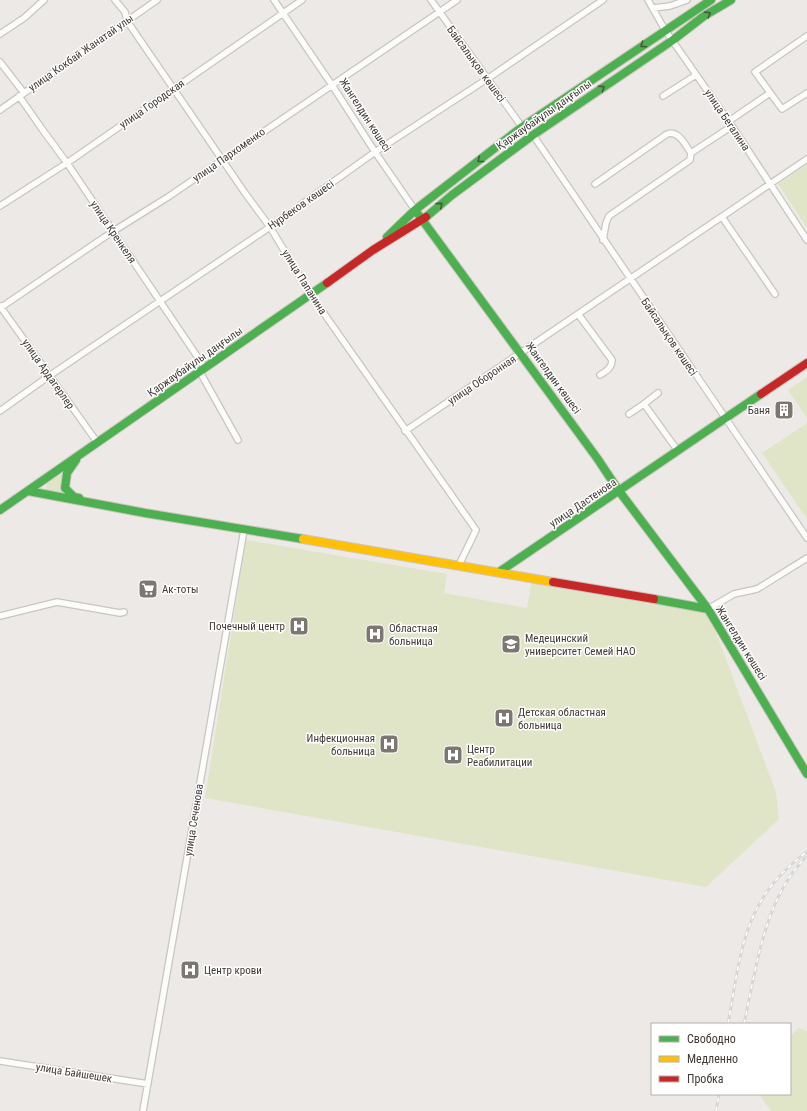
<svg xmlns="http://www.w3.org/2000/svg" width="807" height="1111" font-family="'Roboto Condensed',sans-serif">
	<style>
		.green { fill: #e1e5c8 }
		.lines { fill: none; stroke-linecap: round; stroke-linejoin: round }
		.street-casing { stroke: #c9c5c2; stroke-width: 8 }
		.fast-casing { stroke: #cdc5c0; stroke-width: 10 }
		.slow-casing { stroke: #cdc5c0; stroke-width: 10 }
		.jam-casing { stroke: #cdc5c0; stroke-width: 10 }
		.street { stroke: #fcfcfb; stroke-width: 5.5 }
		.fast { stroke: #4caf50; stroke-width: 8 }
		.slow { stroke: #ffc107; stroke-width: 8 }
		.jam { stroke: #c62828; stroke-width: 8 }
		.rail-casing { stroke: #d8d7d7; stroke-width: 3 }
		.rail { stroke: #fff; stroke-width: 1.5; stroke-dasharray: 4.5; stroke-linecap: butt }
		.oneway { stroke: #445c3c }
		.labels { text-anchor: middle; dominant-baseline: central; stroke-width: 3; stroke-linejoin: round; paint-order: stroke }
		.street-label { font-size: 11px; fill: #413934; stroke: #fff }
		.poi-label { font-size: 11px; fill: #413934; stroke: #fff; text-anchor: start }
	</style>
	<rect width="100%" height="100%" fill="#ede9e6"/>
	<path class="green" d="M807 164V228L778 184Z
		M807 377V418L788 390Z
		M807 423V519L762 453Z
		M65 472 69 499 45 490 47 483Z
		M246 540 447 574 444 593 527 608 532 579 705 611 712 622 776 792 779 819 706 887 205 798Z
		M798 1028 807 1031V1111H771L759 1094H790V1037Z"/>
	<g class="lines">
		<g class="street-casing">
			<path id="street" d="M115 0 125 12 127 21 245 193 270 227 311 295 476 530 459 565
				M274 0 332 85 375 152 415 210
				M431 0 522 127
				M648 0 665 30 732 126 807 240
				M653 8 670 6 687 0
				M0 34 24 18 44 0
				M807 36 755 72 782 109 807 93
				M0 62 24 93
				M19 96 42 129 67 163 205 368
				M663 96 696 75
				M0 110 157 0
				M729 121 770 93
				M533 135 807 538
				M595 184 667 134C679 130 685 145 691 153
				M0 206 67 163 302 0
				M722 217 775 294
				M603 240 606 223 609 216 690 160 691 153 732 126
				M0 306 97 442
				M0 308 112 232 168 197 457 0
				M578 314 612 360C612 368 606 371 600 375
				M200 372 238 440
				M644 404 658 393
				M0 411 49 376 270 227 375 152 487 79 603 0
				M629 414 644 404 678 451
				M405 431 807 159
				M708 609 734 594 757 589 807 558
				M0 616 57 602 120 613 124 612
				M0 1061 148 1084
				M143 1111 244 530"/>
		</g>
		<g class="fast-casing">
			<path id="fast" d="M415 210 597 458 619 491 708 609
				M426 217 452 195 533 135 673 40 704 16 731 0
				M387 237 415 210 522 127 711 0
				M76 460 67 473 65 488 74 497 79 498
				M28 491 145 513 303 539
				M0 510 327 283
				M499 572 761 394
				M654 599 708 609 807 774"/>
		</g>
		<g class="slow-casing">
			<path id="slow" d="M303 539 553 582"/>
		</g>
		<g class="jam-casing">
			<path id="jam" d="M327 283 373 250 426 217
				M761 394 807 363
				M553 582 654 599"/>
		</g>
		<use href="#street" class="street"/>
		<use href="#fast" class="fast"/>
		<use href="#slow" class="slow"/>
		<use href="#jam" class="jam"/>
		<g class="rail-casing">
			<path id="rail" d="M728 1024C741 952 743 898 807 852
				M744 1024C756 969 764 899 806 857
				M716 1111 719 1094"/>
		</g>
		<use href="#rail" class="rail"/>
	</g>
	<defs><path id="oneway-chevron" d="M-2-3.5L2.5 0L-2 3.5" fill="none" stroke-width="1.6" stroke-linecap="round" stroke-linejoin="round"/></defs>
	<g class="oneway">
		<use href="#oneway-chevron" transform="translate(708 14) rotate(-32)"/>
		<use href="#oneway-chevron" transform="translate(643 45) rotate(146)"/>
		<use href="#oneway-chevron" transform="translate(602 88) rotate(-34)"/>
		<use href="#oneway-chevron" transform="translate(480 160) rotate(142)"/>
		<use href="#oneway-chevron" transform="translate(440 205) rotate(-40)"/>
	</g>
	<defs>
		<g id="building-square" transform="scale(1)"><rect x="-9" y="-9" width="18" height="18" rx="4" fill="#7d7772" stroke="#fff"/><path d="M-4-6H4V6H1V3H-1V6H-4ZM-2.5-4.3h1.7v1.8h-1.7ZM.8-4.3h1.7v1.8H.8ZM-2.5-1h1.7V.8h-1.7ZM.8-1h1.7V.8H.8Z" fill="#fff"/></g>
		<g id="supermarket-square" transform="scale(1)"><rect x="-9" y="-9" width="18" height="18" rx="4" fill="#7d7772" stroke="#fff"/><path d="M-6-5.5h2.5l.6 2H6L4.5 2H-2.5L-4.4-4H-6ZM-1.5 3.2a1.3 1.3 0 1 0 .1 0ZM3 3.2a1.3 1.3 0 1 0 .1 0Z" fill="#fff"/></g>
		<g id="hospital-square" transform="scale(1)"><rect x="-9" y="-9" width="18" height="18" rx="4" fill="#7d7772" stroke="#fff"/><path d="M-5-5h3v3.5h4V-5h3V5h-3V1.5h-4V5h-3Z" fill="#fff"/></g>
		<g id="university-square" transform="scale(1)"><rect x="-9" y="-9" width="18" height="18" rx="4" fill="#7d7772" stroke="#fff"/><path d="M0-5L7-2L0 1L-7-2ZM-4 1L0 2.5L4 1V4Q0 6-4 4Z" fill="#fff"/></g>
	</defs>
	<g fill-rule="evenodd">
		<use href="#building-square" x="784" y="410"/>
		<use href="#supermarket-square" x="148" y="589"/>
		<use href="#hospital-square" x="299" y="626"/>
		<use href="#hospital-square" x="375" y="634"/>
		<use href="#university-square" x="511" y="644"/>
		<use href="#hospital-square" x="504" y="718"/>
		<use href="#hospital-square" x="389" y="744"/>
		<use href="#hospital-square" x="453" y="755"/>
		<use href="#hospital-square" x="190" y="970"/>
	</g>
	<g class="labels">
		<g class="street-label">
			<text transform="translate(81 53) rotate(-35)">улица Кокбай Жанатай улы</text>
			<text transform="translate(476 64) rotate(54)">Байсалықов көшесі</text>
			<text transform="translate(152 104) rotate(-35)">улица Городская</text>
			<text transform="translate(365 115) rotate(57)">Жангелдин көшесі</text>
			<text transform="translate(544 115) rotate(-35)">Қаржаубайұлы даңғылы</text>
			<text transform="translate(727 120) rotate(56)">улица Бегалина</text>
			<text transform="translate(229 155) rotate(-35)">улица Пархоменко</text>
			<text transform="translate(301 205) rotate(-35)">Нұрбеков көшесі</text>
			<text transform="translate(113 232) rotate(56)">улица Кренкеля</text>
			<text transform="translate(304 282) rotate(58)">улица Папанина</text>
			<text transform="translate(669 337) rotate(56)">Байсалықов көшесі</text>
			<text transform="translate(195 362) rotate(-35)">Қаржаубайұлы даңғылы</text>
			<text transform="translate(48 374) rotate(55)">улица Ардагерлер</text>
			<text transform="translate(553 378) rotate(54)">Жангелдин көшесі</text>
			<text transform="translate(482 380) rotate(-34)">улица Оборонная</text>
			<text transform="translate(583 503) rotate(-34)">улица Дастенова</text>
			<text transform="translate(741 643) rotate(58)">Жангелдин көшесі</text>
			<text transform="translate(194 820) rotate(-81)">улица Сеченова</text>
			<text transform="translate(74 1073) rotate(9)">улица Байшешек</text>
		</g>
		<g class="poi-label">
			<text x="770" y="410" text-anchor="end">Баня</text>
			<text x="162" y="589">Ак-тоты</text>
			<text x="285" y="626" text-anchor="end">Почечный центр</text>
			<text x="389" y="628">Областная<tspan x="389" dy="13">больница</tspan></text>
			<text x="525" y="638">Медецинский<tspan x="525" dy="13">университет Семей НАО</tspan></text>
			<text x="518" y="712">Детская областная<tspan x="518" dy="13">больница</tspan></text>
			<text x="375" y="738" text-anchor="end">Инфекционная<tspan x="375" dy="13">больница</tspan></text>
			<text x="467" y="749">Центр<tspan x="467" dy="13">Реабилитации</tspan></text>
			<text x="204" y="970">Центр крови</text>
		</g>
	</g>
	<rect x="651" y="1023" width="140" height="72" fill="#ffffff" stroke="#b3b0ae"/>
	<rect x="659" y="1036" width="20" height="6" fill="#4caf50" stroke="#b3b0ae"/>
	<text x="687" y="1043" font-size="12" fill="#413934">Свободно</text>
	<rect x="659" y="1056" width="20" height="6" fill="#ffc107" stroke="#b3b0ae"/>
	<text x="687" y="1063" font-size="12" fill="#413934">Медленно</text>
	<rect x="659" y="1076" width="20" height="6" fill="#c62828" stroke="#b3b0ae"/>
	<text x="687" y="1083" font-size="12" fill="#413934">Пробка</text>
</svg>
